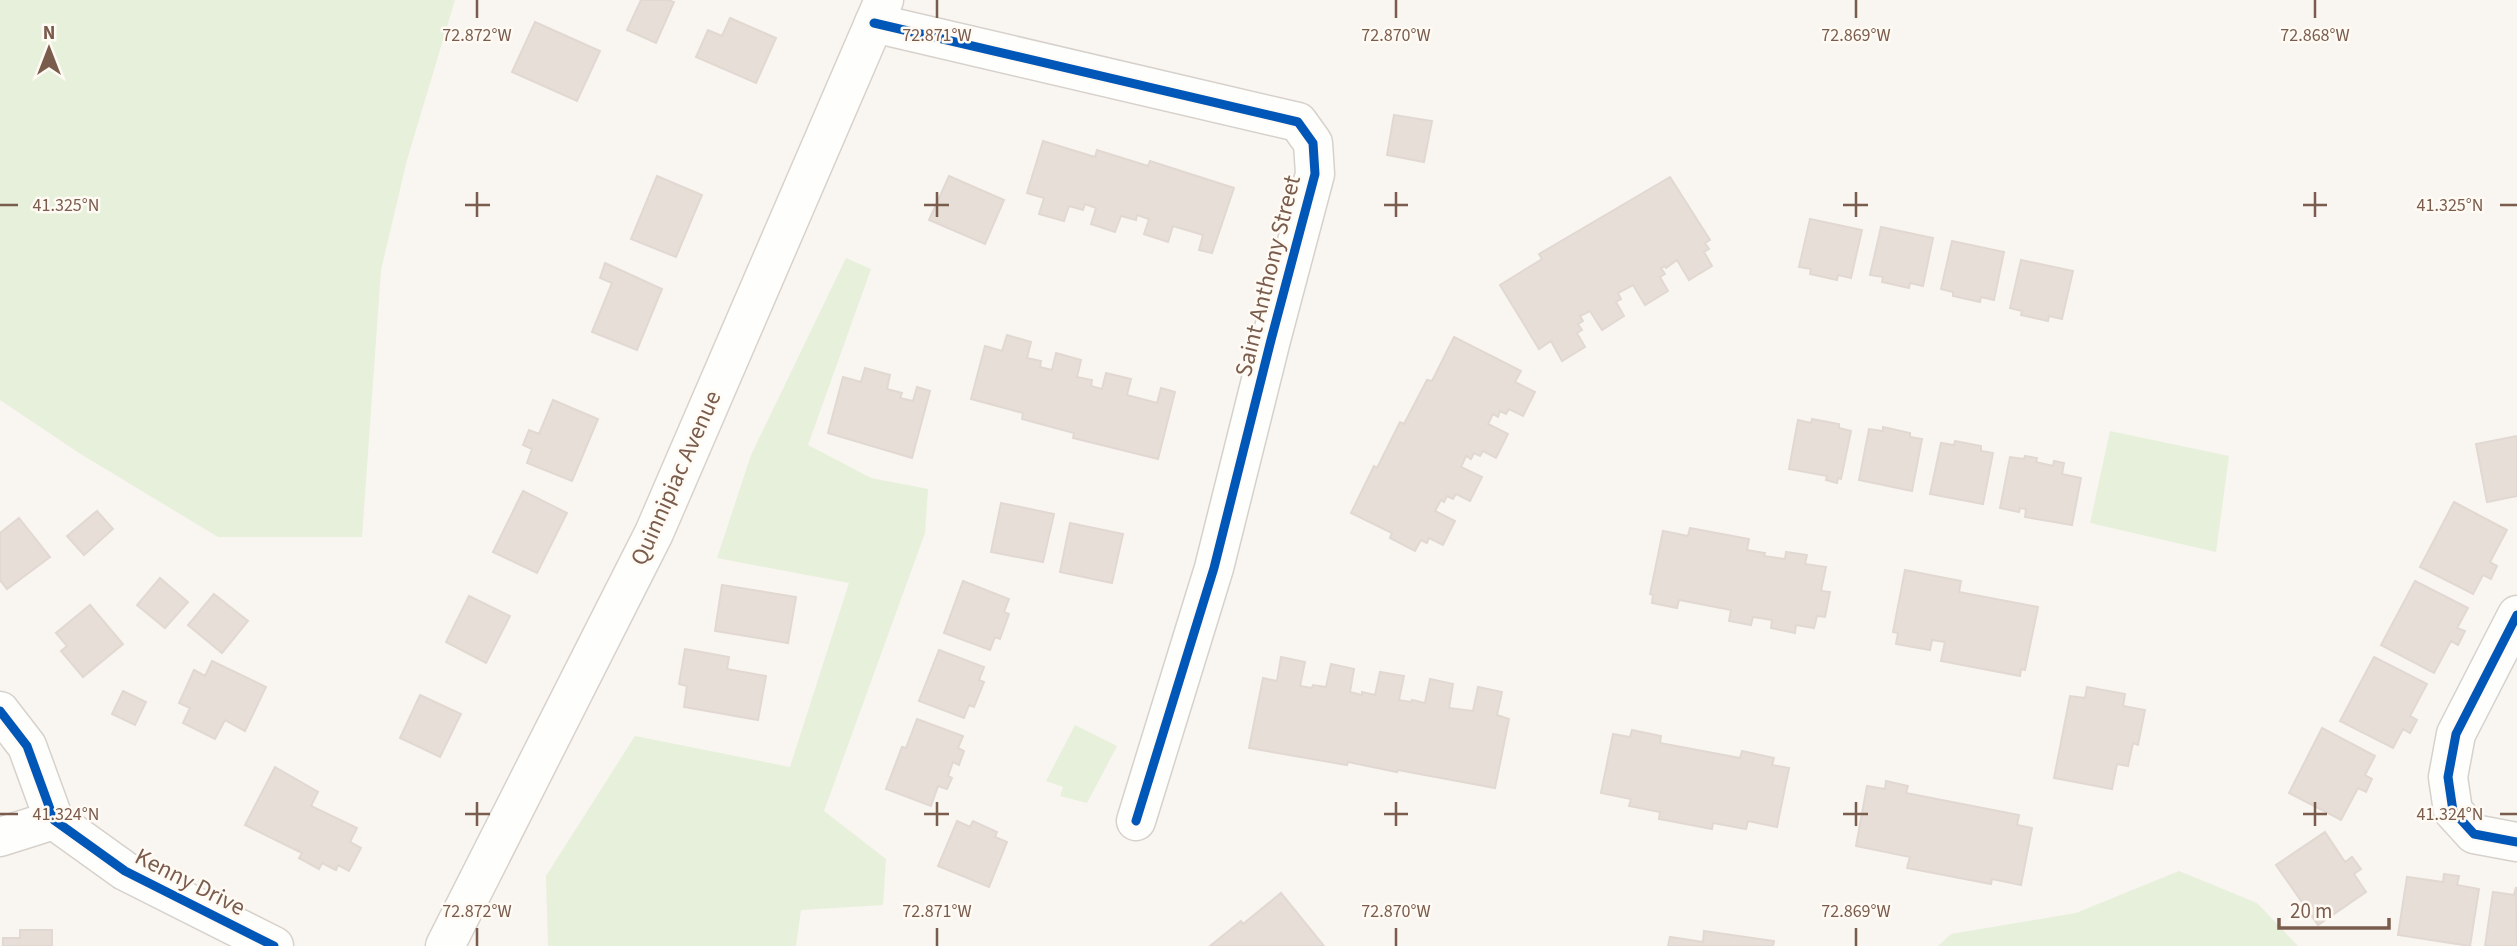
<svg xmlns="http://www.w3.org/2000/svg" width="2517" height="946" font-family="'Source Sans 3',sans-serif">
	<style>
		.green { fill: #e7f0db }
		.building { fill: #e6ded7; stroke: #e2d8d2; stroke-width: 2 }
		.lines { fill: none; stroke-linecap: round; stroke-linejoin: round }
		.street-casing { stroke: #d7d1cb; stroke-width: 41 }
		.secondary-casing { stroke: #d9d2cb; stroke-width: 41 }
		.street { stroke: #fefefd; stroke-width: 38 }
		.secondary { stroke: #fefefd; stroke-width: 38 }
		.cycleway-casing { stroke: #fffaf3; stroke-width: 13 }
		.cycleway { stroke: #0057b8; stroke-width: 9 }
		.ticks { fill: none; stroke: #7a5c4d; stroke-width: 2.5 }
		.labels { text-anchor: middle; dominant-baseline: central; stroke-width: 5; stroke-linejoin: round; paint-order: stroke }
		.street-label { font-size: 24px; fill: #7a5c4d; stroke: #fffaf3 }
		.ticks-label { font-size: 18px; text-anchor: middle; fill: #7a5c4d; stroke: #fffaf3; stroke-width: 5; stroke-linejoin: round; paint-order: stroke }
	</style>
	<rect width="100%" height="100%" fill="#f9f5f0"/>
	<path class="green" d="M0 0H455L407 160 381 270 362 537H218L79 453 0 400Z
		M846 258 871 269 808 445 871 478 928 489 925 533 824 811 886 859 883 905 801 910 796 946H548L546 876 635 736 790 767 849 583 717 558 751 455Z
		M2110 431 2229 456 2216 552 2090 523Z
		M1075 725 1117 746 1087 803 1060 796 1063 787 1046 781Z
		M2179 871 2257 903 2298 946H1938L1951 934 2076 913Z"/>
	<path class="building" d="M641 0H668L674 2 656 43 627 30Z
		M730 18 776 38 756 83 696 57 708 30 722 36Z
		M535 22 600 51 577 101 512 72Z
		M1394 115 1432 121 1424 162 1387 155Z
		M1043 141 1095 157 1097 150 1148 166 1150 161 1234 188 1212 253 1199 250 1203 235 1173 226 1168 242 1144 234 1149 219 1137 215 1136 220 1121 216 1115 232 1091 224 1096 208 1085 204 1083 210 1069 206 1064 221 1039 214 1044 198 1027 193Z
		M657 176 702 195 676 257 631 239Z
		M949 176 1004 200 985 244 929 220Z
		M1670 177 1710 240 1705 243 1709 249 1704 252 1712 266 1689 280 1677 260 1666 268 1665 266 1661 268 1665 274 1660 277 1668 291 1645 305 1633 285 1618 293 1621 299 1616 302 1624 316 1602 330 1590 311 1580 316 1583 321 1578 324 1582 330 1577 333 1585 347 1562 361 1551 341 1539 349 1500 285 1542 259 1539 254Z
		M1810 219 1862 230 1851 278 1838 275 1837 280 1810 274 1811 269 1799 267Z
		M1881 227 1933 238 1923 286 1910 283 1909 288 1882 282 1883 277 1870 275Z
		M1952 241 2004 252 1994 300 1981 297 1980 302 1953 296V292L1941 289Z
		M2021 260 2073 271 2062 319 2049 316 2048 321 2021 315 2022 311 2010 308Z
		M605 263 662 289 637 350 592 332 612 283 600 278Z
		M1007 335 1031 342 1027 358 1041 361 1040 367 1052 370 1056 353 1081 360 1077 377 1092 380 1091 386 1102 389 1106 373 1131 379 1127 395 1157 403 1161 388 1175 392 1158 459 1073 438 1074 433 1022 419 1023 413 971 399 985 346 1002 351Z
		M1454 337 1521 371 1515 382 1535 392 1523 416 1509 409 1506 414 1500 411 1498 417 1493 414 1488 424 1508 434 1496 458 1483 451 1480 456 1474 453 1471 459 1466 456 1461 467 1482 477 1470 501 1456 494 1453 499 1447 496 1444 502 1441 500 1435 511 1455 521 1443 545 1429 538 1427 543 1421 540 1415 551 1390 538 1392 533 1351 513 1374 466 1377 468 1400 422 1404 424 1427 380 1432 381Z
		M865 368 890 375 887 389 902 393 900 398 913 401 917 387 930 391 912 458 828 433 843 377 861 382Z
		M553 400 598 419 572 481 527 463 532 449 523 445 529 430 539 434Z
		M1812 419 1839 424V428L1851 431 1841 479 1838 478 1837 483 1826 480 1827 476 1789 469 1798 420 1811 423Z
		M1883 427 1910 433V437L1922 439 1912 491 1859 480 1869 429 1883 431Z
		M2517 436V496L2487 502 2476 444Z
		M1955 441 1981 446V451L1993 453 1983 504 1930 494 1941 443 1954 445Z
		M2025 456 2037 458 2036 462 2053 466 2054 461 2064 463 2062 474 2081 478 2072 525 2025 517 2026 509 2020 508 2019 512 2000 508 2010 457 2024 459Z
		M523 491 567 513 537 573 493 552Z
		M2454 502 2507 530 2490 562 2497 566 2491 579 2483 575 2473 594 2420 567Z
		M1001 503 1054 514 1043 562 991 552Z
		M97 511 113 529 84 555 67 536Z
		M19 518 50 557 7 589 0 580V533Z
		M1070 523 1123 534 1112 583 1060 572Z
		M1690 528 1749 539 1747 550 1765 553 1764 556 1785 559 1786 552 1807 555 1805 564 1826 567 1821 591 1830 592 1825 617 1817 616 1814 628 1796 625 1795 633 1771 628 1772 620 1753 617 1751 625 1729 621 1731 610 1679 600 1677 608 1652 603 1653 595 1650 594 1663 531 1688 536Z
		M1905 570 1961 581 1959 592 2038 607 2025 670 2021 669 2020 676 1941 661 1945 642 1932 640 1930 650 1896 644 1898 633 1893 632Z
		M160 578 188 602 165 628 137 605Z
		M963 581 1009 599 1004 612 1009 614 1000 639 995 637 990 650 944 633Z
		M2415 581 2468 608 2457 628 2465 631 2458 645 2451 641 2434 673 2381 645Z
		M722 585 796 597 788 643 715 631Z
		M214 594 248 621 222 653 188 625Z
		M469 596 510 616 486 663 446 642Z
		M90 605 123 644 83 677 61 651 67 646 56 633Z
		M685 649 729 657 727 669 766 676 758 720 684 707 687 686 679 684Z
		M939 650 984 667 979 680 984 682 974 707 969 705 964 718 919 701Z
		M1281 657 1305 662 1300 686 1312 688 1313 685 1326 687 1331 664 1354 669 1350 692 1362 695V692L1375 695 1380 672 1404 676 1399 700 1411 702 1412 700 1425 703 1430 679 1453 684 1449 708 1473 711 1478 687 1502 692 1497 715 1509 719 1495 788 1398 770 1397 772 1348 762 1347 765 1249 748 1263 678 1277 681Z
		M2374 657 2427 684 2410 716 2417 720 2410 733 2403 729 2393 748 2340 721Z
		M212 661 266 687 245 731 225 720 215 739 183 723 190 708 179 703 194 670 205 676Z
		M2087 687 2125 694 2123 706 2145 710 2138 745 2133 743 2128 766 2117 764 2112 789 2054 778 2070 696 2085 698Z
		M123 691 146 702 135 725 112 714Z
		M420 695 461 714 440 757 400 738Z
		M917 719 963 736 958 748 964 751 959 765 953 762 948 776 952 778 947 789 938 786 931 806 886 789 902 747 906 748Z
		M2322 728 2375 756 2365 775 2372 779 2366 792 2358 788 2341 820 2289 793Z
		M1632 730 1661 736 1660 743 1740 758 1742 751 1774 758 1772 765 1789 768 1777 827 1748 821 1746 829 1713 823 1712 829 1659 819 1660 812 1629 806 1631 799 1601 793 1613 734 1630 737Z
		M275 767 318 792 311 806 357 828 350 842 361 848 349 871 338 865 336 870 322 863 319 869 299 858 302 853 245 825Z
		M1886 781 1908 786 1906 793 2019 815 2017 825 2032 828 2021 885 1992 879 1991 884 1907 868 1910 857 1856 846 1867 786 1885 789Z
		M957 821 970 827 973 821 997 832 995 837 1007 842 989 887 938 866Z
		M2325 832 2345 862 2352 857 2361 869 2354 874 2366 892 2318 925 2276 865Z
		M2444 874 2459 876 2457 885 2479 889 2470 946 2398 935 2407 877 2443 882Z
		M2516 887 2517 946H2485L2493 892 2514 895Z
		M1281 893 1324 946H1210L1241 921 1243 924Z
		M20 930H52V946H3V938H20Z
		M1704 931 1774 941 1773 946H1668L1670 937 1703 942Z"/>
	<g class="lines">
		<g class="street-casing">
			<path id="street" d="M874 23 1298 122 1313 143 1315 174 1271 340 1214 568 1136 821
				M2517 615 2456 734 2448 777 2453 811 2474 834 2517 842
				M0 711 27 746 54 820 125 871 274 946
				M0 837 54 820"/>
		</g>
		<g class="secondary-casing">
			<path id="secondary" d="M445 946 654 533 884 0"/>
		</g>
		<use href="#street" class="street"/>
		<use href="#secondary" class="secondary"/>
		<g class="cycleway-casing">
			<path id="cycleway" d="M874 23 1298 122 1313 143 1315 174 1271 340 1214 568 1136 821
				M2517 615 2456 734 2448 777 2453 811 2474 834 2517 842
				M0 711 27 746 54 820 125 871 274 946"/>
		</g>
		<use href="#cycleway" class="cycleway"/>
	</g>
	<path class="ticks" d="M477 0V18M937 0V18M1396 0V18M1856 0V18M2315 0V18M477 192V217M937 192V217M1396 192V217M1856 192V217M2315 192V217M0 205H18M465 205H490M924 205H949M1384 205H1408M1843 205H1868M2303 205H2327M2500 205H2517M477 802V826M937 802V826M1396 802V826M1856 802V826M2315 802V826M0 814H18M465 814H490M924 814H949M1384 814H1408M1843 814H1868M2303 814H2327M2500 814H2517M477 928V946M937 928V946M1396 928V946M1856 928V946"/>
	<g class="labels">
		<g class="street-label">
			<text transform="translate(1268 276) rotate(-76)">Saint Anthony Street</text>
			<text transform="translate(676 478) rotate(-66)">Quinnipiac Avenue</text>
			<text transform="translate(190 882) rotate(27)">Kenny Drive</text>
		</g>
	</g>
	<g class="ticks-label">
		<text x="477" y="41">72.872°W</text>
		<text x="937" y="41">72.871°W</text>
		<text x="1396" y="41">72.870°W</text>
		<text x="1856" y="41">72.869°W</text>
		<text x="2315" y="41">72.868°W</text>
		<text x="66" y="211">41.325°N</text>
		<text x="2450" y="211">41.325°N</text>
		<text x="66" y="820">41.324°N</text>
		<text x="2450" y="820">41.324°N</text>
		<text x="477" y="917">72.872°W</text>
		<text x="937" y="917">72.871°W</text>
		<text x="1396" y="917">72.870°W</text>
		<text x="1856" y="917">72.869°W</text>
	</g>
	<g transform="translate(49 49)" stroke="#fffaf3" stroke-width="5" paint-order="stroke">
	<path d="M0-5L12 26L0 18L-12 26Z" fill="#7a5c4d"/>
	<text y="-10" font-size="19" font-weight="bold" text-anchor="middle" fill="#7a5c4d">N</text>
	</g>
	<path d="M2279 918v10h110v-10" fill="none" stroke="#7a5c4d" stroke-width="3.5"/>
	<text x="2290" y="918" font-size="21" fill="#7a5c4d" stroke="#fffaf3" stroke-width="5" paint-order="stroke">20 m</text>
</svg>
